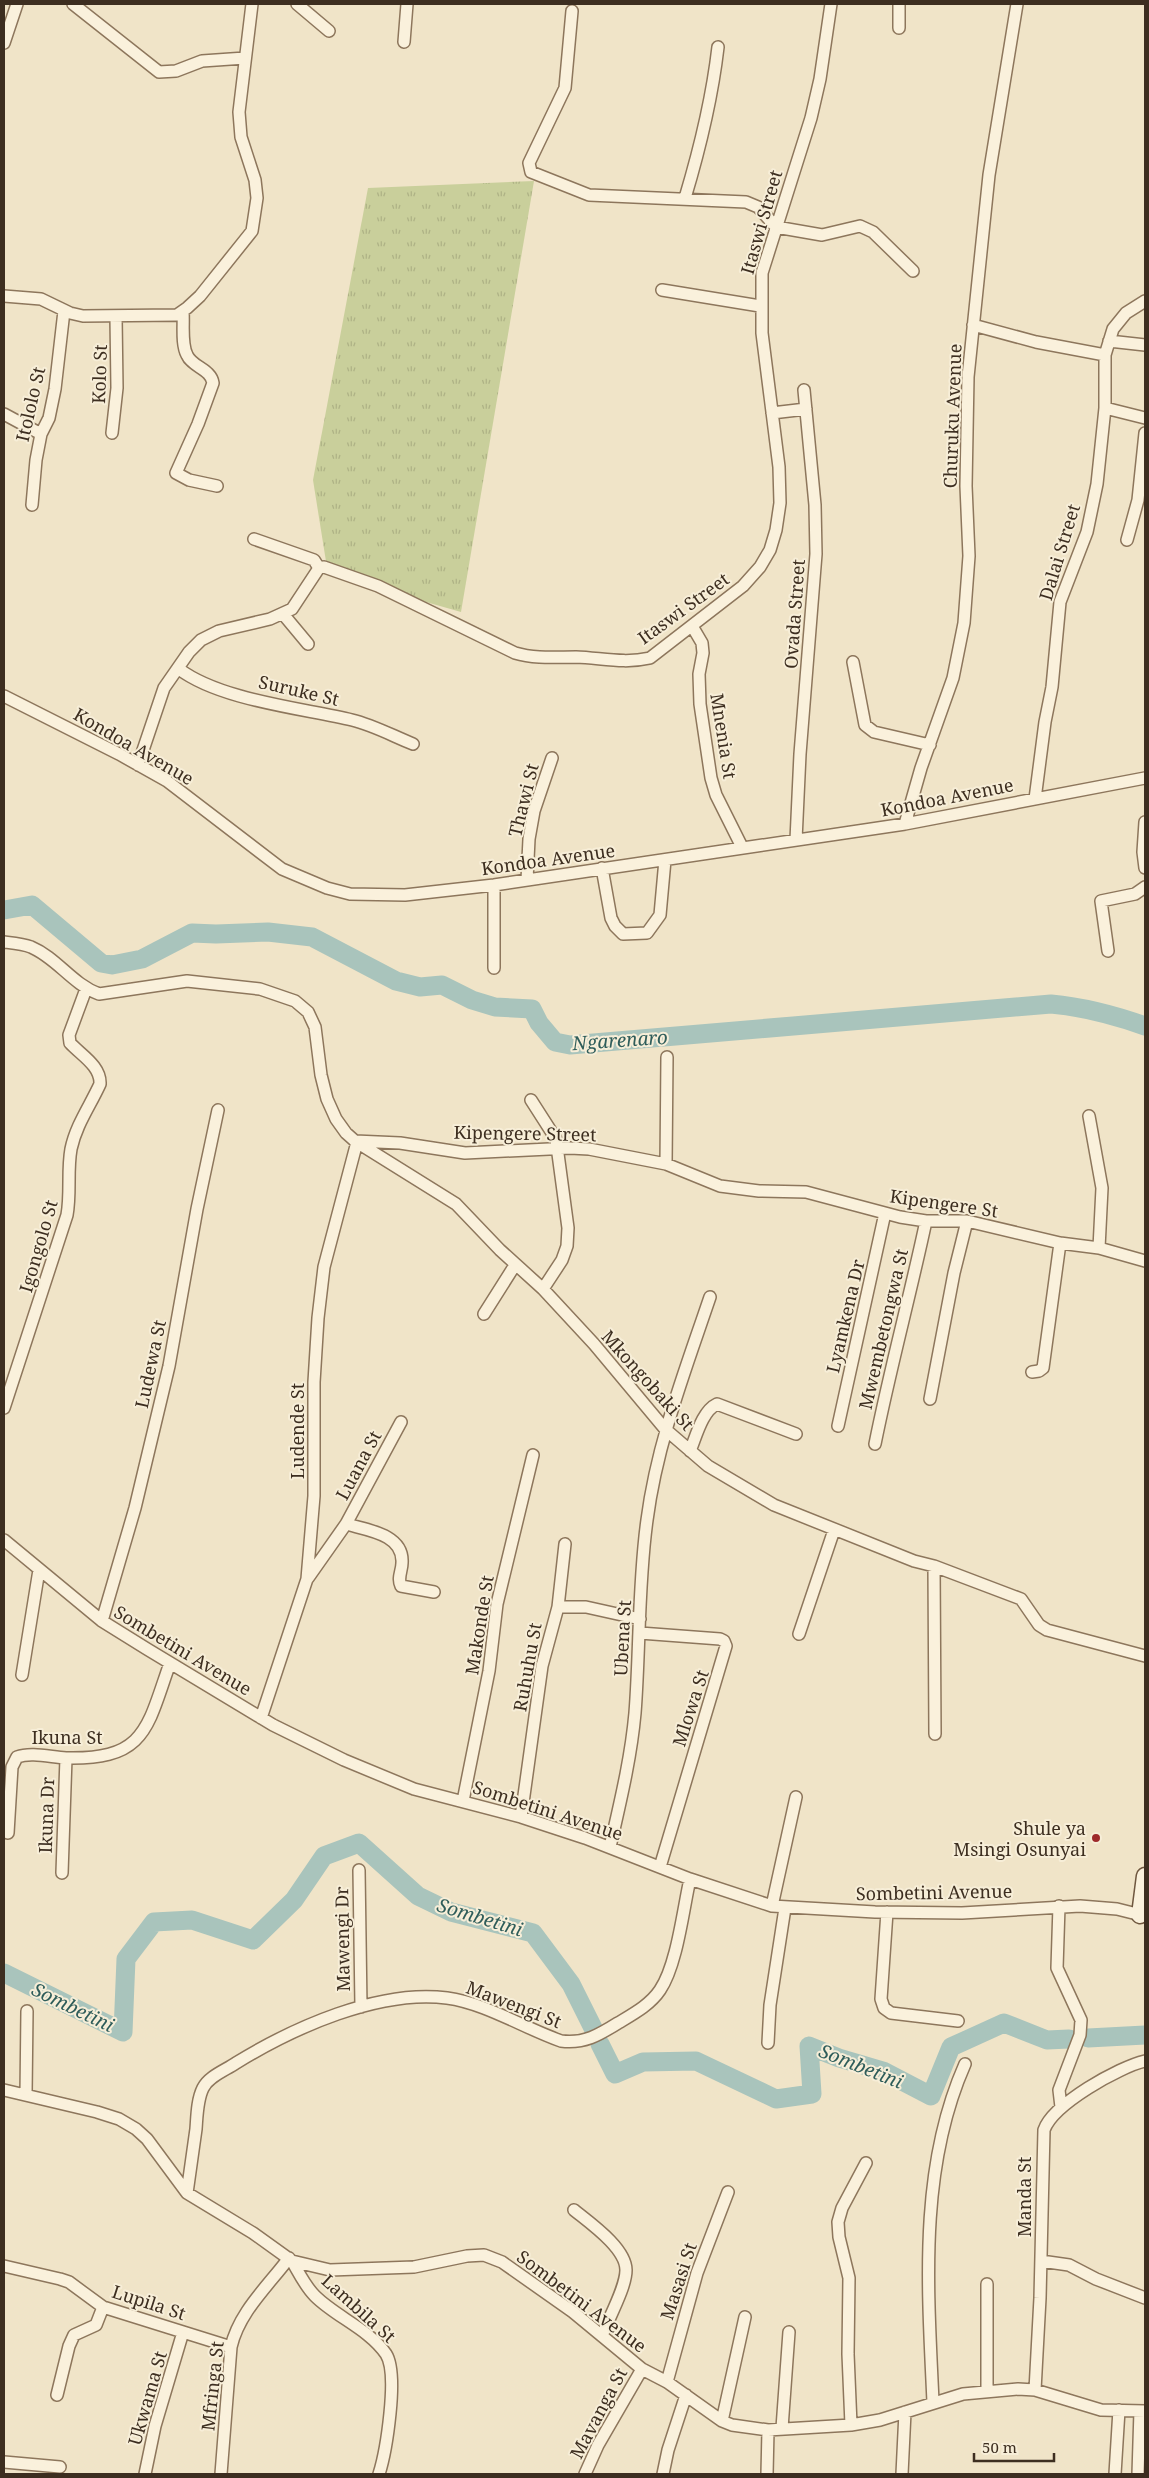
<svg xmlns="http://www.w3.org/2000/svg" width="1149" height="2478" font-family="'Noto Serif',serif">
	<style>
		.grass { fill: url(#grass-tufts) }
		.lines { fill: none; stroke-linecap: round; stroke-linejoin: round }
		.river { stroke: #a9c4bc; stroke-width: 19 }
		.street-casing { stroke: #8d765c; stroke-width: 14 }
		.secondary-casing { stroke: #6f573f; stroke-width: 19 }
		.street { stroke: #faf1dc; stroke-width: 11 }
		.secondary { stroke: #faf1dc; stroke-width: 16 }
		.poi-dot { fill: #9e2a2b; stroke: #f7eed8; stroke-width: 2 }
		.labels { text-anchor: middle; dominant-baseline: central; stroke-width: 4; stroke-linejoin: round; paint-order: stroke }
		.street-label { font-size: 18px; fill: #3d2e20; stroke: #f7eed8 }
		.poi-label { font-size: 18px; fill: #3d2e20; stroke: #f7eed8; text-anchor: end }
		.water-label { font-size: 19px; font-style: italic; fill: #2f5d5a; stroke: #f7eed8 }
	</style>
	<defs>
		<pattern id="grass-tufts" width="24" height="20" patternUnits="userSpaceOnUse" patternTransform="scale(1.25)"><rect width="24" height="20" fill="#c9cf9b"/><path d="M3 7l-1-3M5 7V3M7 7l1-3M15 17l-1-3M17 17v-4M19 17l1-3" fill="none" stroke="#aeb285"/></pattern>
	</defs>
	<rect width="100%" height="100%" fill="#f0e4c8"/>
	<path class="grass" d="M534 181 461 612 328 574 313 480 368 188Z"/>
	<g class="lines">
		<path class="river" d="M4 910 32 905 101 963 112 965 142 959 192 933 216 934 268 932 312 937 396 981 420 987 442 985 472 1000 495 1007 532 1009 539 1023 555 1042 570 1045 1051 1004C1084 1007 1114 1015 1145 1026
			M4 1973 123 2032 126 1959 154 1922 192 1920 253 1940 294 1900 324 1856 359 1843 418 1896 451 1912 533 1933 571 1984 593 2028
			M1088 2038 1145 2035
			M600 2044 615 2074 643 2062 696 2061 776 2099 812 2094 809 2046 839 2058 883 2071 931 2096 951 2047 1004 2023 1047 2040 1069 2039"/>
		<g class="street-casing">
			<path id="street" d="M73 4 159 72 176 71 202 61 245 58
				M297 4 329 31
				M572 11 565 88 529 163 531 172 589 195 746 202 758 207 776 227 822 235 860 226 873 232 913 271
				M899 28V4
				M404 42 407 4
				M4 43 17 4
				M685 198C700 148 712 99 718 47
				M662 290 760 306
				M4 296 41 299 70 313 83 316 177 315 187 308 200 296 252 231 257 198 255 180 241 137 239 112 252 4
				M183 312C184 324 181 344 187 355 192 367 211 369 213 383L198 424 176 473 189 480 217 486
				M973 325 1036 342 1105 355
				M1109 341 1145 345
				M1105 408 1145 418
				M772 413 806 409
				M4 414 41 434
				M112 433 117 388 116 317
				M32 505 36 460 41 434 49 418 55 389 64 311
				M254 539 314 560 319 568
				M1127 540 1138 500 1145 433
				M283 614 308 644
				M692 626 702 643 703 653 699 674 700 704 711 778 716 795 742 847
				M853 662 865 725 874 732 930 745
				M179 669C220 700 301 708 352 720 373 725 393 736 413 744
				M4 696 119 754 167 781 282 869 327 888 350 894 405 895 494 885 905 824 1145 778
				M138 765 164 688 189 652 201 640 219 631 270 619 292 609 319 568 324 567 378 586 515 653C535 659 556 657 576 657 602 658 624 664 650 658L743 586 760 567 770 550 776 530 780 503 779 467 762 333V273L811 118 820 79 831 4
				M1035 799 1045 722 1052 687 1060 602 1087 532 1097 484 1105 408V355L1113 329 1126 313 1145 301
				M1145 822 1143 852 1145 868
				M905 824 921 768 953 678 964 623 969 556 966 486 968 377 989 175 1017 4
				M796 840 800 754 816 554 815 505 804 390
				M602 868 611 918 615 926 623 934 647 933 660 915 665 860
				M527 880 529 839 534 811 552 758
				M494 885V968
				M4 942C12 943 23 944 31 947 57 958 72 984 99 994L187 981 260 989 295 1001 308 1012 315 1027 321 1075 327 1099 336 1119 346 1133 355 1141 400 1143 465 1153 570 1148 589 1149 666 1164 720 1186 759 1191 806 1192 900 1217 926 1221H967L1060 1243 1099 1248 1145 1261
				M1108 951 1101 901 1135 894 1145 887
				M531 1100 556 1139 568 1228 567 1246 562 1260 543 1289
				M1089 1116 1102 1188 1099 1248
				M355 1141 456 1204 500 1250 543 1289 594 1344 665 1429 708 1466 774 1505 914 1561 934 1566 1021 1599 1039 1625 1047 1630 1145 1656
				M666 1164 667 1057
				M484 1314 515 1265
				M1032 1372 1039 1371 1043 1368 1060 1243
				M930 1399 954 1273 967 1221
				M4 1408 67 1215C71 1193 67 1171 71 1149 76 1125 90 1106 100 1084 101 1066 81 1055 70 1043L69 1035 86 989
				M838 1426 885 1213
				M875 1444C890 1369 910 1296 926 1221
				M690 1451C696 1437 702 1411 717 1404L796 1434
				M346 1524C367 1530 404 1534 402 1563 402 1571 397 1578 401 1586L434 1592
				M4 1540 102 1621 147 1649 273 1725 344 1760 414 1789 521 1817 585 1838 690 1879 772 1906 875 1912 962 1913 1080 1906 1117 1909 1145 1916
				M934 1566 935 1734
				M308 1578 346 1524 401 1422
				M558 1607 565 1544
				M102 1621 135 1508 169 1366 197 1209 218 1110
				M640 1633 720 1639 724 1641 726 1646 660 1867
				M799 1634 834 1530
				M22 1675 39 1570
				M261 1718 307 1579 314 1496V1382L318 1318 324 1267 357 1142
				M463 1801 489 1671 497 1604 533 1455
				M521 1817 542 1666 558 1607H586L640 1619
				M8 1833 12 1767 17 1757C31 1752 50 1757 66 1758 146 1760 147 1728 170 1663
				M610 1847C620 1803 631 1758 635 1713 640 1649 638 1584 647 1520 657 1443 685 1371 710 1297
				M359 1870 361 2007
				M62 1873 66 1758
				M772 1906 796 1797
				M1059 1906 1057 1968 1081 2020 1080 2035 1059 2090 1061 2107
				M887 1912 881 1999 884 2008 891 2013 958 2021
				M768 2043 770 2005 785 1908
				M4 2090 97 2112 119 2119 136 2129 147 2139 187 2193 253 2233 292 2261 330 2270 414 2267 467 2256 484 2255 502 2262 573 2312 642 2369 667 2382 722 2421 732 2425 768 2430 851 2425 880 2420 963 2394 1018 2389 1035 2390 1101 2410 1145 2411
				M26 2095 27 2011
				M187 2193C190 2172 193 2151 196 2129 197 2116 197 2100 203 2088 209 2076 226 2070 236 2063 293 2028 379 1989 447 1998 485 2003 524 2028 561 2041 584 2044 599 2035 618 2023 633 2014 650 2005 660 1990 677 1965 683 1910 690 1879
				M574 2210C590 2223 626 2248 626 2270 626 2288 608 2319 602 2336
				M292 2261C299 2273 305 2286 315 2296 336 2317 369 2329 386 2354 399 2374 386 2452 379 2474
				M1041 2261 1069 2265 1096 2279 1145 2298
				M4 2266 60 2279 69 2282 103 2307 231 2347
				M667 2382 697 2273 728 2192
				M1035 2390 1040 2298 1044 2130C1053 2104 1119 2067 1145 2061
				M987 2391V2284
				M57 2395 69 2346 74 2335 96 2325 103 2307
				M933 2402C928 2290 918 2170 965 2064
				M722 2421 745 2317
				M851 2425 848 2354 849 2278 839 2237 838 2222 842 2208 866 2163
				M782 2428 789 2332
				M4 2462 60 2467
				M145 2474 155 2426 183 2332
				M221 2474 231 2347C239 2312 268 2286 289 2258
				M585 2474 598 2445 642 2369
				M663 2474 668 2450 686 2395
				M767 2474 768 2430
				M902 2474 905 2412
				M1115 2474 1119 2410
				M1138 2474 1140 2411"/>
		</g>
		<g class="secondary-casing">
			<path id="secondary" d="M1140 1915 1145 1876"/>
		</g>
		<use href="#street" class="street"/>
		<use href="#secondary" class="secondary"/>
	</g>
	<circle class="poi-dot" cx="1096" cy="1838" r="5"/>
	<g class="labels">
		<g class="street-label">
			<text transform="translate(761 222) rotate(-74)">Itaswi Street</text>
			<text transform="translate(99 374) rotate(-88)">Kolo St</text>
			<text transform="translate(30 404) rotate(-77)">Itololo St</text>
			<text transform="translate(952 416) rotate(-88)">Churuku Avenue</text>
			<text transform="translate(1059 552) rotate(-73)">Dalai Street</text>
			<text transform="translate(683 608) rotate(-36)">Itaswi Street</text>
			<text transform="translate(794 614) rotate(-86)">Ovada Street</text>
			<text transform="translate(299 690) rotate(13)">Suruke St</text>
			<text transform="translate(724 736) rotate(81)">Mnenia St</text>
			<text transform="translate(134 746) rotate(30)">Kondoa Avenue</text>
			<text transform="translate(947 797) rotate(-11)">Kondoa Avenue</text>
			<text transform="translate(523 800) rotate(-76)">Thawi St</text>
			<text transform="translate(548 859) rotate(-8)">Kondoa Avenue</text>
			<text transform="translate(525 1133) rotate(1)">Kipengere Street</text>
			<text transform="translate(944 1203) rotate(8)">Kipengere St</text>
			<text transform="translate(38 1246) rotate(-74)">Igongolo St</text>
			<text transform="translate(845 1316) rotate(-77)">Lyamkena Dr</text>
			<text transform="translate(883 1329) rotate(-77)">Mwembetongwa St</text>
			<text transform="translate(150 1364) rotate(-78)">Ludewa St</text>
			<text transform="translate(648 1380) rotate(48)">Mkongobaki St</text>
			<text transform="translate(297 1431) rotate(-90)">Ludende St</text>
			<text transform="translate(358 1465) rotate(-62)">Luana St</text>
			<text transform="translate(479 1625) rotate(-81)">Makonde St</text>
			<text transform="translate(622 1638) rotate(-87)">Ubena St</text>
			<text transform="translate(183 1650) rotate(31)">Sombetini Avenue</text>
			<text transform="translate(527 1667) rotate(-80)">Ruhuhu St</text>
			<text transform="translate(690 1708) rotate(-72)">Mlowa St</text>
			<text x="67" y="1737">Ikuna St</text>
			<text transform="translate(548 1810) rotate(18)">Sombetini Avenue</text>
			<text transform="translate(46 1815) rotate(-88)">Ikuna Dr</text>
			<text transform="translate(934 1892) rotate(-1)">Sombetini Avenue</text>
			<text transform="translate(342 1939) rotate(-91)">Mawengi Dr</text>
			<text transform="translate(514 2004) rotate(21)">Mawengi St</text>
			<text transform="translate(1024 2197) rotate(-90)">Manda St</text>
			<text transform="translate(678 2281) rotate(-72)">Masasi St</text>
			<text transform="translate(582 2301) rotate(37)">Sombetini Avenue</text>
			<text transform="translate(149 2302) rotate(18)">Lupila St</text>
			<text transform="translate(359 2308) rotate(42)">Lambila St</text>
			<text transform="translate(212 2386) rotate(-84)">Mfringa St</text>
			<text transform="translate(147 2398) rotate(-74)">Ukwama St</text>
			<text transform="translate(598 2413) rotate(-62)">Mavanga St</text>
		</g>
		<g class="poi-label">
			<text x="1086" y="1828">Shule ya<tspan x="1086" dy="21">Msingi Osunyai</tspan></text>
		</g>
		<g class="water-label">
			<text transform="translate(620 1040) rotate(-4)">Ngarenaro</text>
			<text transform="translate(480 1917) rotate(17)">Sombetini</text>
			<text transform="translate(73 2007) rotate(26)">Sombetini</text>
			<text transform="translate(861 2066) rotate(22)">Sombetini</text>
		</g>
	</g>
	<rect width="1149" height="2478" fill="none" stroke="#3d2e20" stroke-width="10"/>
	<path d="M974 2453v8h80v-8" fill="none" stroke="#3d2e20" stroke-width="2.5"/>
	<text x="982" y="2453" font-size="15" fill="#3d2e20" stroke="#f7eed8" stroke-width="4" paint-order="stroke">50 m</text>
</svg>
